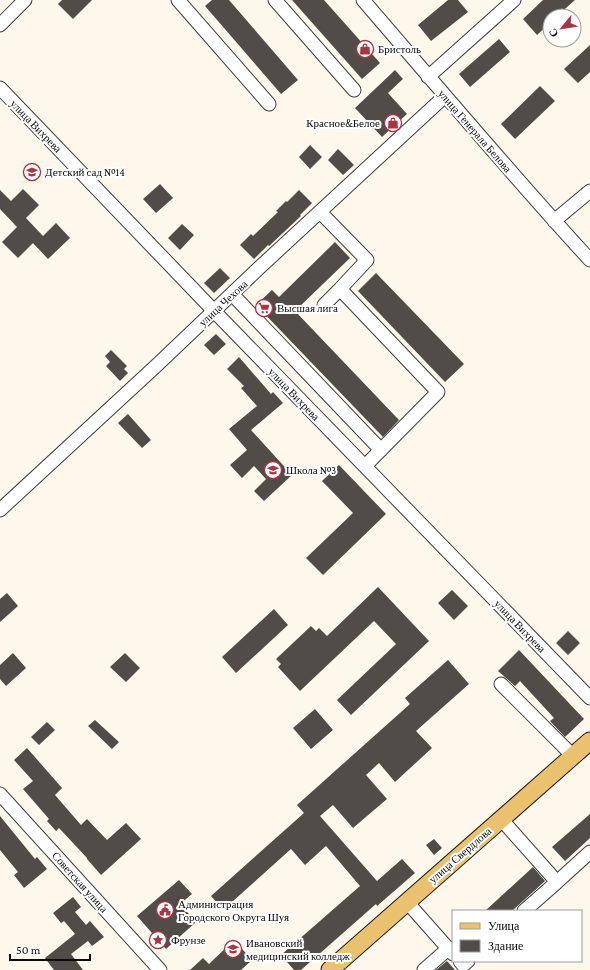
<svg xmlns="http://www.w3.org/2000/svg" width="590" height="970" font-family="'Crimson Pro',serif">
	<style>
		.building { fill: #524c49 }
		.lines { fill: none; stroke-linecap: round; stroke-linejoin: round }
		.minor-casing { stroke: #3e3e3e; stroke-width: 15 }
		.major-casing { stroke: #1c1c1c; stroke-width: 19 }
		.minor { stroke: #fff; stroke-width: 13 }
		.major { stroke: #eac26f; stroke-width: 17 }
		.labels { text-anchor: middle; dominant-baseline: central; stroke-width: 4; stroke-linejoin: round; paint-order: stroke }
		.poi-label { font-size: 11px; fill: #0b0b0b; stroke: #fff; text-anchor: start }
		.street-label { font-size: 11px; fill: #0b0b0b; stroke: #fff }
	</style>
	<rect width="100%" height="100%" fill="#fdf8eb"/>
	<path class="building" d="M62 0H92L73 19 58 4Z
		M212 0H229L298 80 281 94 205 6Z
		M292 0H324L380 63 362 79Z
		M448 0H458L468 12 431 41 418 25Z
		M543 0H575L557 16H550V23L537 35 523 19Z
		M499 39 510 52 470 87 459 74Z
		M590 45V72L578 83 564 69Z
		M395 70 403 79 388 93 407 114 382 137 355 108Z
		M540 86 555 101 515 139 501 124Z
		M310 145 322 157 310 169 299 157Z
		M338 149 354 165 343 175 328 160Z
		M160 184 173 198 156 213 143 199Z
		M23 189 39 205 26 218 43 236 56 223 70 238 48 259 33 243 18 258 2 242 17 227 0 209V190L11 201Z
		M299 190 312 203 300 215 301 216 269 246 268 245 254 259 240 245 251 234 253 236 278 212 276 211 286 201 287 202Z
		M182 224 194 235 180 250 168 238Z
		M335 242 350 258 295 311 399 420 383 437 256 305 272 290 279 297Z
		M220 268 230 278 214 293 204 283Z
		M376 273 464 364 445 382 358 291Z
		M216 334 226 344 214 355 204 345Z
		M111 350 127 366 124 369 128 373 120 381 106 366 110 362 105 356Z
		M239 357 271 394 273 392 283 403 251 430 292 475 264 501 254 491 266 479 254 466 242 478 230 465 247 450 229 429 257 406 241 388 244 386 227 369Z
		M128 414 151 440 142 448 118 423Z
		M339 465 386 514 323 575 306 558 353 513 322 481Z
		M378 587 429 641 351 715 337 700 396 644 374 621 300 691 278 667 281 664 276 659 311 626 316 631 319 628 327 636Z
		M452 590 468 606 454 620 438 603Z
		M7 593 18 606 0 622V599Z
		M274 609 288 625 236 673 222 657Z
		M568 631 580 643 568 655 556 643Z
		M519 650 584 719 565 737 550 721 554 718 520 681 515 686 498 671Z
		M13 653 26 668 6 686 0 679V665Z
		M125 653 140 668 126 682 110 667Z
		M448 660 469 684 416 731 432 748 395 782 379 763 366 775 387 799 353 828 333 805 320 816 377 881 402 859 415 873 377 906 376 904 301 970H294L281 955 360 886 326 846 305 865 291 849 223 910 211 896 304 813 297 805 410 704 405 698Z
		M315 709 333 730 311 749 293 728Z
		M95 720 119 742 112 749 88 726Z
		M47 722 55 730 39 745 31 737Z
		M27 748 62 788 55 795 81 825 87 819 107 840 126 823 141 839 101 875 87 859V858L59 828 56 831 47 821 49 819 23 789 33 781 14 760Z
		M590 814V838L565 861 552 847Z
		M0 816 35 859 37 857 47 869 24 888 14 875 18 872 0 850Z
		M434 839 442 848 434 855 426 845Z
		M533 867 545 881 512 911H485Z
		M179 880 192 894 180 904 196 922 166 949 137 916Z
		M73 897 81 907 75 912 86 925 90 921 104 937 92 946 88 941 71 954 83 970H54L45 958 75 934 64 921 61 923 53 913Z
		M234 940 252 960 241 970H190L203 958 209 964Z
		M447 961 455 970H436Z"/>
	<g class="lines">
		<g class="minor-casing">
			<path id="minor" d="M178 0 269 104
				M275 0 354 90
				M363 0C438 87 512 175 590 260
				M0 25 25 0
				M428 77 514 0
				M0 88 214 311 590 698
				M320 212 367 260 340 289 438 392 365 466
				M554 221 590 191
				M232 294 381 450
				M324 305 340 289
				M0 510 157 365 260 267 445 96
				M501 684 573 756
				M0 794 160 970
				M501 819 557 882 590 852
				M407 902 453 954
				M524 911 557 882
				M460 961 463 965 468 961
				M424 970 449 948"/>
		</g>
		<g class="major-casing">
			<path id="major" d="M330 970 590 741"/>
		</g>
		<use href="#minor" class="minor"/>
		<use href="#major" class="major"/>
	</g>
	<defs>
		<g id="shop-ring" transform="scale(0.9)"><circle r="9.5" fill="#fff" stroke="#ab3342" stroke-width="1.5"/><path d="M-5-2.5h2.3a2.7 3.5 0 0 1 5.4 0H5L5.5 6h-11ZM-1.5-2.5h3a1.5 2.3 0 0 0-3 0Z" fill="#ab3342"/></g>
		<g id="school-ring" transform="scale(0.9)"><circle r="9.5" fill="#fff" stroke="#ab3342" stroke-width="1.5"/><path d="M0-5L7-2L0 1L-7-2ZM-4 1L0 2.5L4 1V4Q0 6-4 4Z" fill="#ab3342"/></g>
		<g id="supermarket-ring" transform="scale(0.9)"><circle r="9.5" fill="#fff" stroke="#ab3342" stroke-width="1.5"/><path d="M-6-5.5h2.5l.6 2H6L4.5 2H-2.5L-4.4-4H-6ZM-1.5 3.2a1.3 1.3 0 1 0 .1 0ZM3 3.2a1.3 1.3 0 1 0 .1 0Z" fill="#ab3342"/></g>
		<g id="civic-ring" transform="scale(0.9)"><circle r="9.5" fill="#fff" stroke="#ab3342" stroke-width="1.5"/><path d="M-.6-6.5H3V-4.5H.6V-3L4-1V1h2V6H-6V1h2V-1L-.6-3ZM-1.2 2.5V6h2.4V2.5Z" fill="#ab3342"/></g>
		<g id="sight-ring" transform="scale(0.9)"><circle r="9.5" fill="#fff" stroke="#ab3342" stroke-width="1.5"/><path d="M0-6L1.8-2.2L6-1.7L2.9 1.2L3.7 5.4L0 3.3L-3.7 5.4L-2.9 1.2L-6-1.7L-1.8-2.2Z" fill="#ab3342"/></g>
		<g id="university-ring" transform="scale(0.9)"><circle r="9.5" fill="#fff" stroke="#ab3342" stroke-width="1.5"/><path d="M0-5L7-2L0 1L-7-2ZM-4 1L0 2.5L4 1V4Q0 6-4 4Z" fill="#ab3342"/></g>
	</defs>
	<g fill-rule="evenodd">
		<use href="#shop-ring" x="365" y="49"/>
		<use href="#shop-ring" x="393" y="123"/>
		<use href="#school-ring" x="32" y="172"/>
		<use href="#supermarket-ring" x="264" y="308"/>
		<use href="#school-ring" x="273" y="470"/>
		<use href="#civic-ring" x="165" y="910"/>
		<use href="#sight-ring" x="158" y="940"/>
		<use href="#university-ring" x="233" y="949"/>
	</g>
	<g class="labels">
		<g class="poi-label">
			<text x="378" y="49">Бристоль</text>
			<text x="380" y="123" text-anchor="end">Красное&amp;Белое</text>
			<text x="45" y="172">Детский сад №14</text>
			<text x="277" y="308">Высшая лига</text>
			<text x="286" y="470">Школа №3</text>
			<text x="178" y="904">Администрация<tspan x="178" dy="13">Городского Округа Шуя</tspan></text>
			<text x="171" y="940">Фрунзе</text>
			<text x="246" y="943">Ивановский<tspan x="246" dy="13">медицинский колледж</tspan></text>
		</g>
		<g class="street-label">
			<text transform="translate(36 126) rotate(46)">улица Вихрева</text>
			<text transform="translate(475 131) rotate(49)">улица Генерала Белова</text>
			<text transform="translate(223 303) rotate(-43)">улица Чехова</text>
			<text transform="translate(294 394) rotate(46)">улица Вихрева</text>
			<text transform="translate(520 626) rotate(46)">улица Вихрева</text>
			<text transform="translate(460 855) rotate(-41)">улица Свердлова</text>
			<text transform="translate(80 882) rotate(48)">Советская улица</text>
		</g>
	</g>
	<rect x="452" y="910" width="130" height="52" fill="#ffffff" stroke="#9d9d9d"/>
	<rect x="460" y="923" width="20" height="6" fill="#eac26f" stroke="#9d9d9d"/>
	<text x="488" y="930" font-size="12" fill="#0b0b0b">Улица</text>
	<rect x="460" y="940" width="20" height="12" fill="#524c49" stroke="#9d9d9d"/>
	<text x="488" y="950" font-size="12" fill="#0b0b0b">Здание</text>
	<g transform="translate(562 28) rotate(240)"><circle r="19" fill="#ffffff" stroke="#9d9d9d"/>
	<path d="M0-3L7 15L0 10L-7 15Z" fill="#ab3342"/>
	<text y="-6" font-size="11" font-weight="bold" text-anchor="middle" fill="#0b0b0b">С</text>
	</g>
	<path d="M10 954v6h80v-6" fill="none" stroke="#0b0b0b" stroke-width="2"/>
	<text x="16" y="954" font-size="12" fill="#0b0b0b" stroke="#ffffff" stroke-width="3" paint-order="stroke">50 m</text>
</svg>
